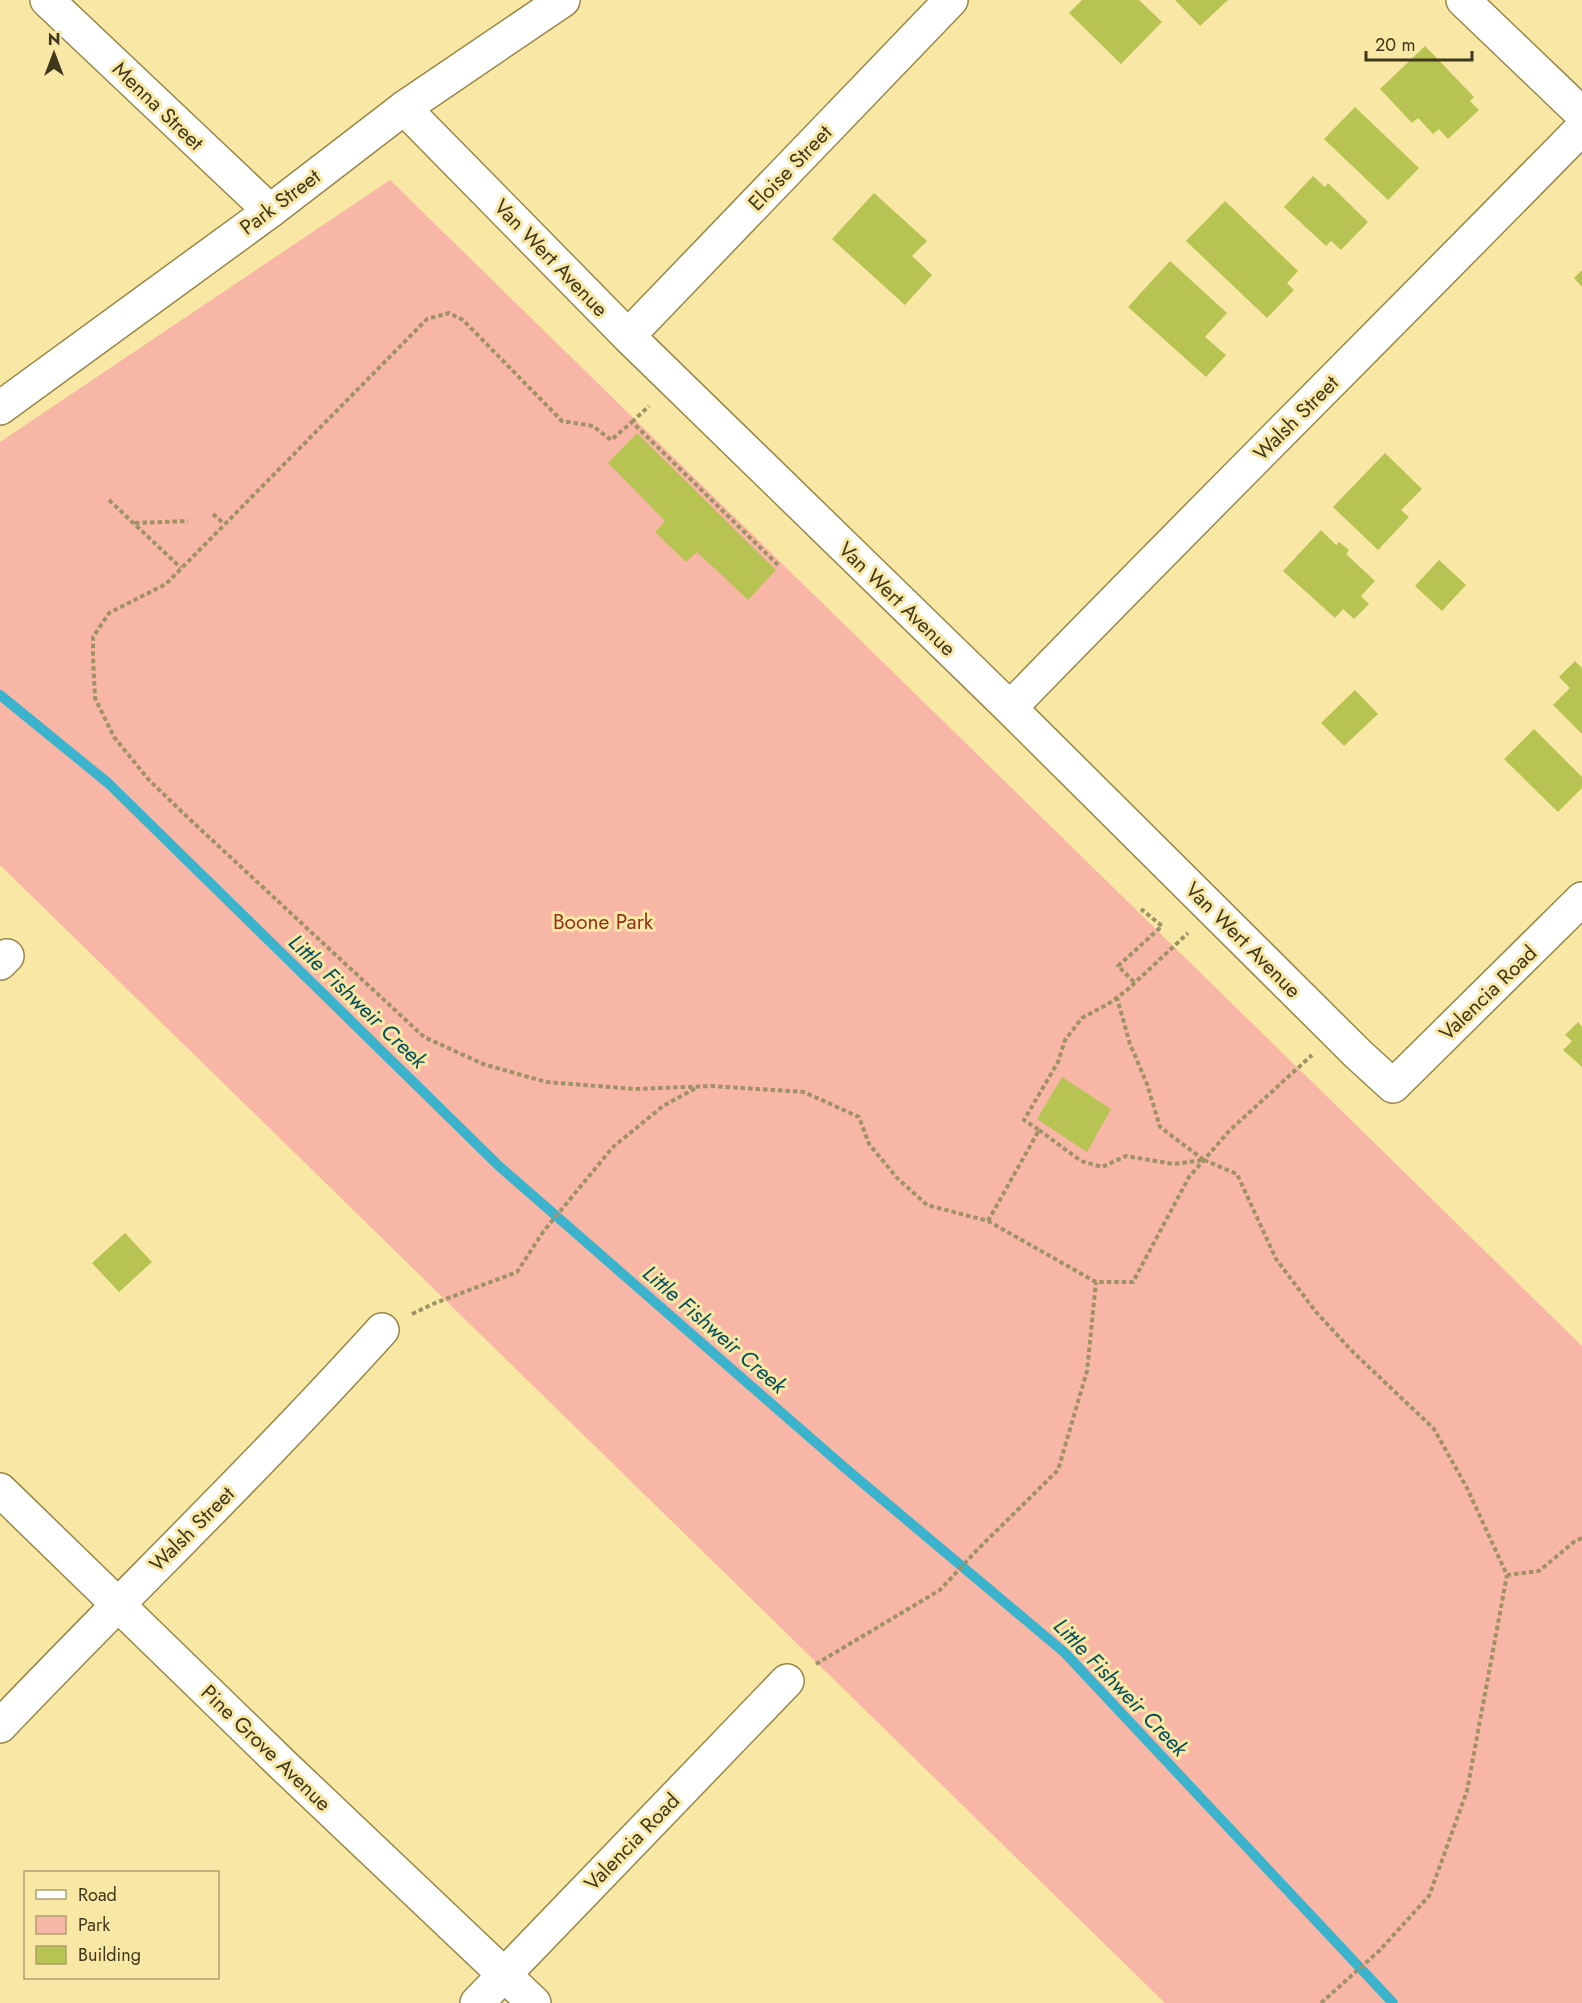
<svg xmlns="http://www.w3.org/2000/svg" width="1582" height="2003" font-family="Jost,sans-serif">
	<style>
		.green { fill: #f8b6a6 }
		.lines { fill: none; stroke-linecap: round; stroke-linejoin: round }
		.stream { stroke: #3bb3cd; stroke-width: 10 }
		.building { fill: #b7c353 }
		.street-casing { stroke: #978748; stroke-width: 36 }
		.secondary-casing { stroke: #978748; stroke-width: 36 }
		.path { stroke: #9f9264; stroke-width: 4; stroke-dasharray: 4.5 3; stroke-linecap: butt }
		.street { stroke: #fff; stroke-width: 33 }
		.secondary { stroke: #fff; stroke-width: 33 }
		.labels { text-anchor: middle; dominant-baseline: central; stroke-width: 6; stroke-linejoin: round; paint-order: stroke }
		.street-label { font-size: 21px; fill: #3f381d; stroke: #f9e7a6 }
		.park-label { font-size: 21px; fill: #91321b; stroke: #f9e7a6 }
		.water-label { font-size: 22px; font-style: italic; fill: #054e5b; stroke: #f9e7a6 }
	</style>
	<rect width="100%" height="100%" fill="#f9e7a6"/>
	<path class="green" d="M390 180 1582 1346V2003H1165L0 865V442Z"/>
	<g class="lines">
		<path class="stream" d="M0 695 108 783 500 1167 845 1468 1065 1653 1393 2003"/>
	</g>
	<path class="building" d="M1082 0H1139L1162 22 1121 64 1069 13Z
		M1175 0H1228L1200 26Z
		M1425 46 1474 97 1470 101 1479 110 1448 139 1439 129 1433 134 1418 118 1412 123 1380 89Z
		M1355 107 1419 168 1388 200 1324 139Z
		M1313 176 1325 187 1328 183 1368 222 1341 250 1331 241 1326 246 1284 207Z
		M874 193 927 241 912 256 932 275 905 305 832 239Z
		M1225 201 1298 271 1287 283 1294 290 1267 318 1186 241Z
		M1170 261 1227 313 1205 337 1226 355 1206 377 1128 307Z
		M1582 270V287L1574 278Z
		M637 433 776 570 748 600 697 552 686 562 655 532 665 521 608 463Z
		M1385 453 1422 489 1401 510 1409 517 1378 550 1333 507Z
		M1321 530 1336 545 1339 542 1349 550 1346 554 1375 581 1361 596 1369 604 1354 619 1343 609 1335 618 1283 571Z
		M1439 560 1466 585 1442 611 1415 586Z
		M1575 661 1582 668V734L1553 705 1570 688 1559 677Z
		M1355 690 1378 714 1344 746 1321 723Z
		M1534 729 1582 777V788L1558 812 1504 759Z
		M1578 1022 1582 1027V1067L1563 1050 1572 1041 1565 1035Z
		M1062 1077 1111 1109 1087 1152 1037 1119Z
		M125 1233 152 1262 119 1292 92 1263Z"/>
	<g class="lines">
		<g class="street-casing">
			<path id="street" d="M47 0 270 211
				M1463 0 1582 114
				M404 108 628 336 1010 708 1358 1054 1393 1086 1582 899
				M628 336 951 0
				M1010 708C1199 513 1392 322 1582 128
				M0 963 7 956
				M0 1490 282 1764 534 2003
				M0 1726C127 1593 259 1466 382 1330
				M477 2003 787 1681"/>
		</g>
		<g class="secondary-casing">
			<path id="secondary" d="M0 408 270 211 404 108 563 0"/>
		</g>
		<path class="path" d="M632 422 649 406
			M109 500 181 568
			M213 514 224 524
			M135 523 188 521
			M778 565 632 422 611 440 593 426 562 421 463 320 449 313 427 319 166 584 109 613 93 637V657L95 698 114 737 148 779 183 813 424 1037 483 1064 546 1082 635 1089 712 1086 804 1092 859 1117 869 1144 898 1179 927 1205 988 1221 1096 1282H1133L1189 1177 1230 1130 1312 1055
			M1134 982 1118 966 1162 926 1141 909
			M1039 1130 1081 1161 1102 1167 1126 1156 1173 1164 1204 1160 1160 1127 1147 1084 1130 1044 1117 998
			M1204 1160 1237 1174 1276 1259 1316 1312 1352 1351 1434 1429 1467 1488 1507 1575 1539 1571 1575 1541 1582 1538
			M988 1221 1039 1130 1024 1120 1058 1062 1065 1040 1082 1018 1108 1004 1126 991 1188 933
			M412 1314 435 1303 517 1272 543 1232 613 1147 663 1106 696 1088
			M816 1664 940 1590 978 1549 1058 1470 1087 1371 1096 1282
			M1321 2003 1380 1950 1429 1896 1467 1791 1507 1575"/>
		<use href="#street" class="street"/>
		<use href="#secondary" class="secondary"/>
	</g>
	<g class="labels">
		<g class="street-label">
			<text transform="translate(158 106) rotate(44)">Menna Street</text>
			<text transform="translate(790 168) rotate(-46)">Eloise Street</text>
			<text transform="translate(280 202) rotate(-37)">Park Street</text>
			<text transform="translate(551 258) rotate(46)">Van Wert Avenue</text>
			<text transform="translate(1296 418) rotate(-45)">Walsh Street</text>
			<text transform="translate(897 599) rotate(44)">Van Wert Avenue</text>
			<text transform="translate(1243 940) rotate(45)">Van Wert Avenue</text>
			<text transform="translate(1488 993) rotate(-44)">Valencia Road</text>
			<text transform="translate(192 1529) rotate(-45)">Walsh Street</text>
			<text transform="translate(266 1748) rotate(44)">Pine Grove Avenue</text>
			<text transform="translate(632 1842) rotate(-46)">Valencia Road</text>
		</g>
		<g class="park-label">
			<text x="603" y="922">Boone Park</text>
		</g>
		<g class="water-label">
			<text transform="translate(358 1001) rotate(44)">Little Fishweir Creek</text>
			<text transform="translate(715 1329) rotate(41)">Little Fishweir Creek</text>
			<text transform="translate(1121 1687) rotate(46)">Little Fishweir Creek</text>
		</g>
	</g>
	<rect x="24" y="1871" width="195" height="108" fill="#f9e7a6" stroke="#afa16f" stroke-width="1.5"/>
	<rect x="36" y="1890" width="30" height="9" fill="#ffffff" stroke="#afa16f" stroke-width="1.5"/>
	<text x="78" y="1901" font-size="18" fill="#3f381d">Road</text>
	<rect x="36" y="1916" width="30" height="18" fill="#f8b6a6" stroke="#afa16f" stroke-width="1.5"/>
	<text x="78" y="1931" font-size="18" fill="#3f381d">Park</text>
	<rect x="36" y="1946" width="30" height="18" fill="#b7c353" stroke="#afa16f" stroke-width="1.5"/>
	<text x="78" y="1961" font-size="18" fill="#3f381d">Building</text>
	<g transform="translate(54 54)" stroke="#f9e7a6" stroke-width="4.5" paint-order="stroke">
	<path d="M0-4.5L10 22L0 15L-10 22Z" fill="#3f381d"/>
	<text y="-9" font-size="16" font-weight="bold" text-anchor="middle" fill="#3f381d">N</text>
	</g>
	<path d="M1366 51v9h106v-9" fill="none" stroke="#3f381d" stroke-width="3"/>
	<text x="1375" y="51" font-size="18" fill="#3f381d" stroke="#f9e7a6" stroke-width="4.5" paint-order="stroke">20 m</text>
</svg>
